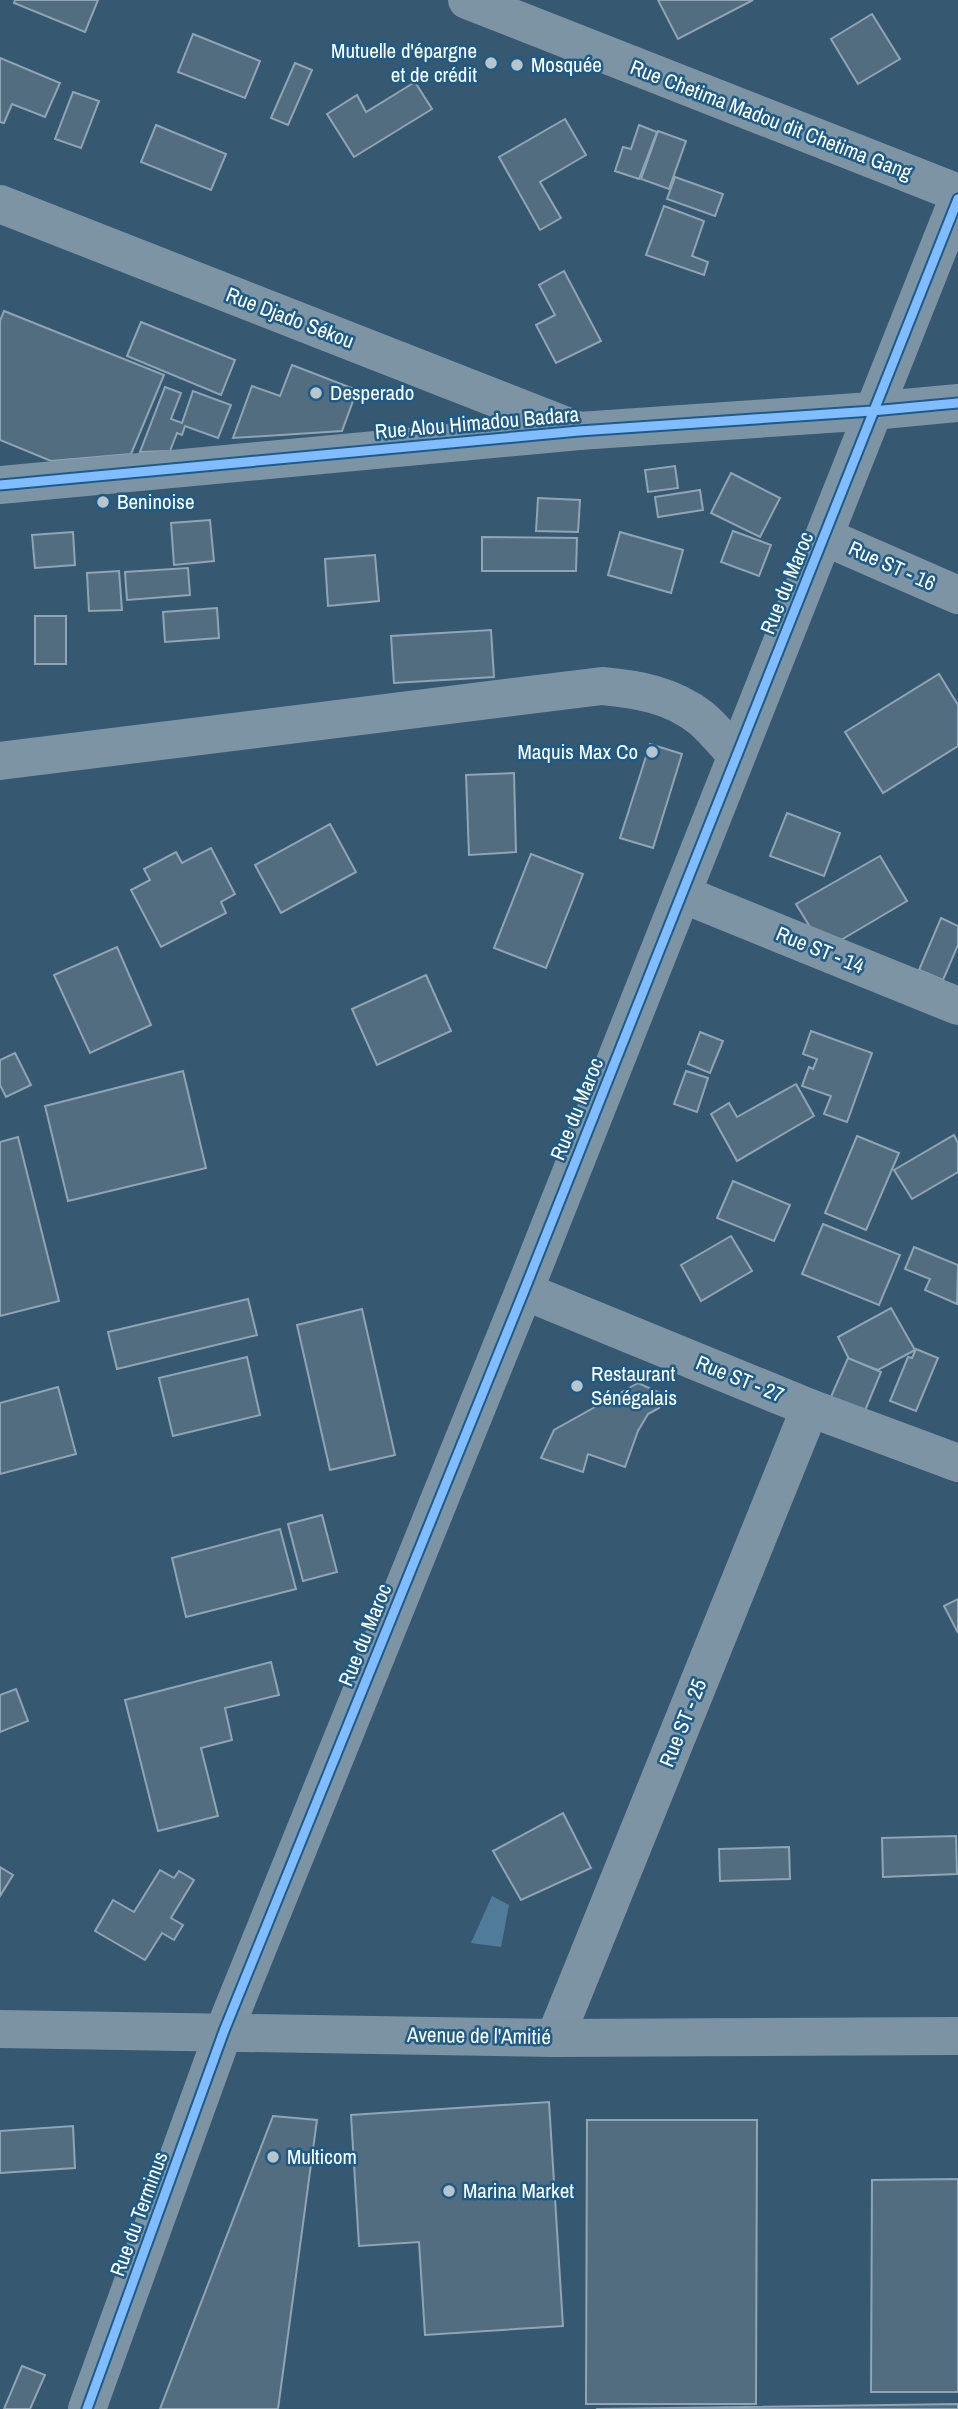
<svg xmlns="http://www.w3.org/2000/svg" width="958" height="2409" viewBox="0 0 958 2409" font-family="'Archivo Narrow',sans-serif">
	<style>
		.water { fill: #507c9a }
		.building { fill: #526d80; stroke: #90a5b3; stroke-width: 2 }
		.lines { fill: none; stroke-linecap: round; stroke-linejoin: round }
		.minor { stroke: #7d94a5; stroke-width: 38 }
		.tertiary { stroke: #7d94a5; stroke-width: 38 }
		.primary { stroke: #7c93a3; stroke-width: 38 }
		.cycleway-casing { stroke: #1d5c88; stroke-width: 13 }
		.cycleway { stroke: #80bcff; stroke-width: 9 }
		.poi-dot { fill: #b9c5cd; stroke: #1d5c88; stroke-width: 2.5 }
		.labels { text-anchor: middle; stroke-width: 5; stroke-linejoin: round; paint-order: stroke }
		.poi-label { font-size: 21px; fill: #fff; stroke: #1d5c88; text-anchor: start }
		.street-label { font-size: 21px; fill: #fff; stroke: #1d5c88 }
	</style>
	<rect width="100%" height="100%" fill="#365870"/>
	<polygon class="water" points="492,1896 509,1905 501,1947 471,1943"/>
	<g class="building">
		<polygon points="15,0 98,0 85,32 14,3"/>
		<polygon points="658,0 753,0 678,39"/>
		<polygon points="872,14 900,59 858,84 831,39"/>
		<polygon points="193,34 260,61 245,98 178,72"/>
		<polygon points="0,58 60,83 45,117 12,104 4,123 0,122"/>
		<polygon points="295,63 312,70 288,125 271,118"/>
		<polygon points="415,82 432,109 354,157 327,114 357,95 366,112"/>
		<polygon points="73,92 99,101 81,148 55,139"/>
		<polygon points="565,119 586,155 540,182 561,218 540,230 499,157"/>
		<polygon points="156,125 226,154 211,190 141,162"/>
		<polygon points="639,125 657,132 639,179 615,171 623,147 631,149"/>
		<polygon points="658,131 686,141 669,189 641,179"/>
		<polygon points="675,177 723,194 715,216 667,199"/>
		<polygon points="664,206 704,221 692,256 708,262 704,275 646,255"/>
		<polygon points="564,271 601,341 556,363 536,325 555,315 539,285"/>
		<polygon points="4,311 164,375 131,454 51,461 0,440 0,321"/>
		<polygon points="141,322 235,360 221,395 127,356"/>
		<polygon points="292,365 357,390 342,431 233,438 252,386 280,396"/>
		<polygon points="165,387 181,393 171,419 182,423 193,391 231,405 218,438 185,426 182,435 177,433 170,451 140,452"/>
		<polygon points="675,466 678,488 648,492 645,470"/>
		<polygon points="731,473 780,498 760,537 711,513"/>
		<polygon points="700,490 703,510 658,517 655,497"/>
		<polygon points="538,498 580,500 578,532 536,531"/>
		<polygon points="210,520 214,561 174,565 171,523"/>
		<polygon points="733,531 771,545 759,576 721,562"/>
		<polygon points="73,532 75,565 35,568 32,535"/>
		<polygon points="620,532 683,550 671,593 608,575"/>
		<polygon points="482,537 577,538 576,571 482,571"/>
		<polygon points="375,555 379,601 328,606 325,559"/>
		<polygon points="188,568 190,595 127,600 125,572"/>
		<polygon points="119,571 122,610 89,611 87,573"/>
		<polygon points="217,608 219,638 165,642 163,612"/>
		<rect x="35" y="616" width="31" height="48"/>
		<polygon points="491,630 494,677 394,683 391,636"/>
		<polygon points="939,674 958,705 958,746 883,793 845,732"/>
		<polygon points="650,744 682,754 653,848 620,838"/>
		<polygon points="514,773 516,852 469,855 466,775"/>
		<polygon points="787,813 840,833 824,876 770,856"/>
		<polygon points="330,824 356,872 281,913 255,865"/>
		<polygon points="211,848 235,894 221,902 226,913 161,947 131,890 150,880 144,869 176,852 182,863"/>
		<polygon points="531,854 583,874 546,968 494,948"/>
		<polygon points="880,856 907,901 824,950 796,904"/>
		<polygon points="941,918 958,926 958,945 943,980 919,970"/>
		<polygon points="117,947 151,1025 90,1053 54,975"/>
		<polygon points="426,975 451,1031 377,1065 352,1009"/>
		<polygon points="811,1031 872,1053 847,1122 824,1114 831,1096 802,1086 809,1067 813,1069 817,1059 803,1054"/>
		<polygon points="700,1032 723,1041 710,1073 688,1064"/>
		<polygon points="15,1053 31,1085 6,1097 0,1085 0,1060"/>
		<polygon points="183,1071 206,1168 68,1201 45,1106"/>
		<polygon points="686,1071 708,1078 697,1112 674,1104"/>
		<polygon points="796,1084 814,1116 737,1161 711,1114 729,1103 737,1117"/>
		<polygon points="954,1135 958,1143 958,1172 912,1199 894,1170"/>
		<polygon points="857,1136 899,1153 866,1230 825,1213"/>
		<polygon points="18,1137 59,1301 0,1316 0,1142"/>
		<polygon points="733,1181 790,1205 774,1241 717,1218"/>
		<polygon points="823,1224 900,1255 879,1305 802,1274"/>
		<polygon points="731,1236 752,1271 701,1301 681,1265"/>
		<polygon points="914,1247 958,1265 957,1304 925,1290 930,1279 905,1269"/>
		<polygon points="248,1299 257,1335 117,1369 108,1332"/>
		<polygon points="891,1308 915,1350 878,1370 849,1359 838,1337"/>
		<polygon points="362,1309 395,1455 330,1470 297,1325"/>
		<polygon points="916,1349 938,1358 916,1411 890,1401 908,1357 912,1358"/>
		<polygon points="247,1357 260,1415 173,1436 159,1378"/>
		<polygon points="848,1358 881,1372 864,1413 830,1399"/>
		<polygon points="638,1383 665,1395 659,1408 648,1414 638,1431 625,1467 588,1454 583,1472 541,1458 554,1430"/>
		<polygon points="58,1387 76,1454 0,1474 0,1403"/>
		<polygon points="322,1515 337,1572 303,1581 288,1524"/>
		<polygon points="280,1529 296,1589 186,1617 172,1558"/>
		<polygon points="958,1599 958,1633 944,1606"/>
		<polygon points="271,1662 279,1695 225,1708 232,1740 201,1748 218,1816 158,1831 125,1700"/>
		<polygon points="16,1689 28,1721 0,1732 0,1695"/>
		<polygon points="563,1813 591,1868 521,1900 493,1851"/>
		<polygon points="956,1836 957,1874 883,1877 882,1838"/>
		<polygon points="789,1847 790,1879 720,1881 719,1849"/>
		<polygon points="0,1867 13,1875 0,1896"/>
		<polygon points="160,1870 174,1878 179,1871 194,1880 171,1918 183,1925 174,1940 162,1933 145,1960 95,1931 113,1900 134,1912"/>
		<polygon points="549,2102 563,2326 425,2335 419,2242 359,2246 351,2115"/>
		<polygon points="273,2116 317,2120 278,2409 160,2409"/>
		<polygon points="587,2120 757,2120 756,2404 586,2404"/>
		<polygon points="73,2126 75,2168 0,2173 0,2131"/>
		<polygon points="958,2179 958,2392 871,2392 872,2180"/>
		<polygon points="22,2366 45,2375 30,2409 4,2409"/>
		<polygon points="958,2404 958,2409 596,2409"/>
	</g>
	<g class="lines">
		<g class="minor">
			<polyline points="467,0 958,193"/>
			<polyline points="0,204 579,431"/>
			<polyline points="825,537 958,595"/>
			<path d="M0,761L602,686C637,689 672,695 701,718C714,729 725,743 736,755"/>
			<polyline points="682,894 958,1006"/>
			<polyline points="524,1291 810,1408 958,1463"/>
			<polyline points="555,2038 810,1408"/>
		</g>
		<g class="tertiary">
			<polyline points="0,485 579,431 872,411 958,403"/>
			<polyline points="87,2409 224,2031 524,1291 958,199"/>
		</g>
		<polyline class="primary" points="0,2029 555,2038 958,2036"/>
		<defs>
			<g id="cycleway">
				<polyline points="0,485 579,431 872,411 958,403"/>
				<polyline points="87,2409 224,2031 524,1291 958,199"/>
			</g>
		</defs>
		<use href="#cycleway" class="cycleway-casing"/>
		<use href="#cycleway" class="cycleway"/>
	</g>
	<g class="poi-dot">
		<circle cx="491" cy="63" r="7"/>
		<circle cx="517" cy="65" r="7"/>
		<circle cx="316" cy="393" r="7"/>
		<circle cx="103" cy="502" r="7"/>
		<circle cx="652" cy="752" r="7"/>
		<circle cx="577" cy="1386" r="7"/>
		<circle cx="273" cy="2157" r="7"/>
		<circle cx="449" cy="2191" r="7"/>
	</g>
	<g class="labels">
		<g class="poi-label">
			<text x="477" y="58" text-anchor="end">Mutuelle d'épargne<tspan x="477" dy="24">et de crédit</tspan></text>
			<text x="531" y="72">Mosquée</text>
			<text x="330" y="400">Desperado</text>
			<text x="117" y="509">Beninoise</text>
			<text x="638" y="759" text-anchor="end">Maquis Max Co</text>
			<text x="591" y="1381">Restaurant<tspan x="591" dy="24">Sénégalais</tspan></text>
			<text x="287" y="2164">Multicom</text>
			<text x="463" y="2198">Marina Market</text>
		</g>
		<g class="street-label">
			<text transform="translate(771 120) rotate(21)" y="7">Rue Chetima Madou dit Chetima Gang</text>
			<text transform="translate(290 318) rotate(21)" y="7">Rue Djado Sékou</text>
			<text transform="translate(477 423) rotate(-5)" y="7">Rue Alou Himadou Badara</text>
			<text transform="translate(892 566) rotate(24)" y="7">Rue ST - 16</text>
			<text transform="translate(787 583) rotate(-68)" y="7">Rue du Maroc</text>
			<text transform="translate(820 950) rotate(22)" y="7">Rue ST - 14</text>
			<text transform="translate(577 1109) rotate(-68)" y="7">Rue du Maroc</text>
			<text transform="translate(740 1379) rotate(22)" y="7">Rue ST - 27</text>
			<text transform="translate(365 1635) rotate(-68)" y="7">Rue du Maroc</text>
			<text transform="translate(683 1723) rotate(-68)" y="7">Rue ST - 25</text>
			<text transform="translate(479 2036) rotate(1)" y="7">Avenue de l'Amitié</text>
			<text transform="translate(139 2214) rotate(-70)" y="7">Rue du Terminus</text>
		</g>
	</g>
</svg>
